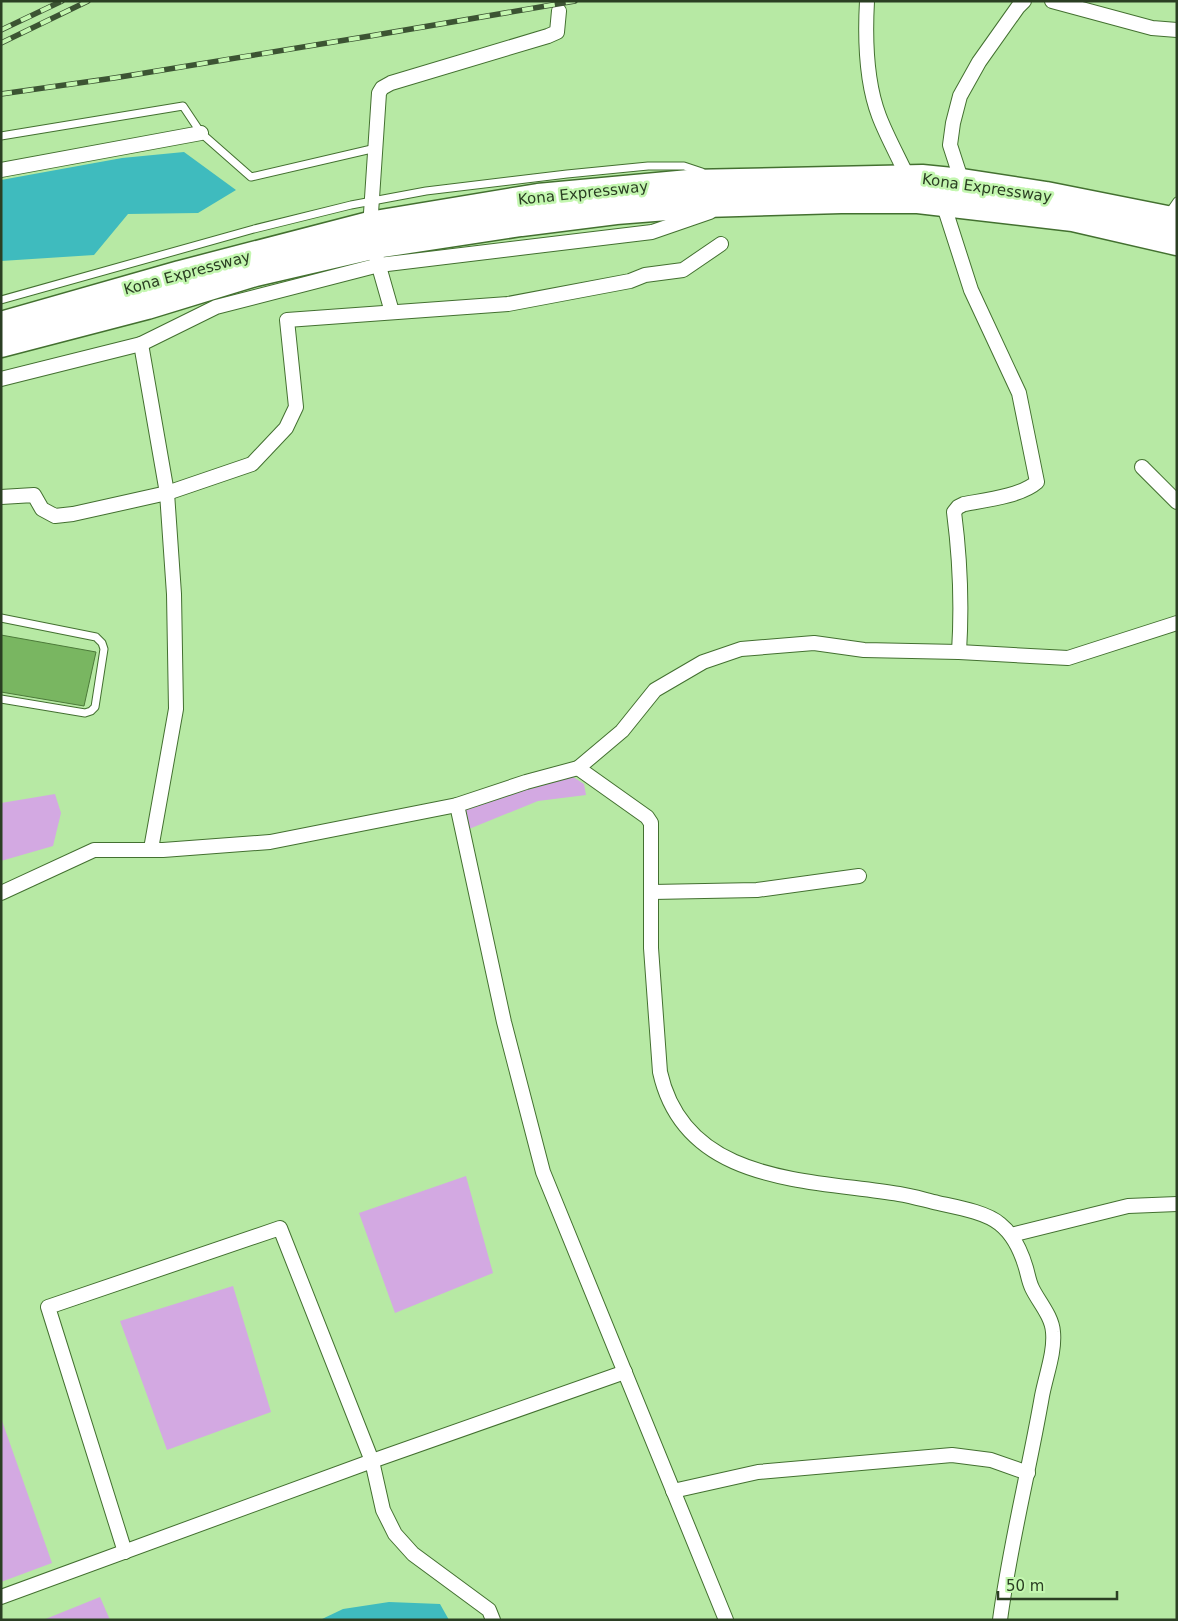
<svg xmlns="http://www.w3.org/2000/svg" width="1178" height="1621" viewBox="0 0 1178 1621" font-family="'DejaVu Sans',sans-serif">
	<style>
		.green { fill: #d3a9e2 }
		.water { fill: #3fbbbe }
		.building { fill: #79b661; stroke: #4c7a39 }
		.lines { fill: none; stroke-linecap: round; stroke-linejoin: round }
		.lane-casing { stroke: #437030; stroke-width: 9 }
		.street-casing { stroke: #437030; stroke-width: 16 }
		.highway-casing { stroke: #437030; stroke-width: 29 }
		.lane { stroke: #fff; stroke-width: 7 }
		.street { stroke: #fff; stroke-width: 14 }
		.highway { stroke: #fff; stroke-width: 26 }
		.rail-casing { stroke: #3c5433; stroke-width: 5.5 }
		.rail { stroke: #c4f7b0; stroke-width: 4; stroke-dasharray: 11; stroke-linecap: butt }
		.labels { text-anchor: middle; stroke-width: 5; stroke-linejoin: round; paint-order: stroke }
		.street-label { font-size: 15px; fill: #2b3f23; stroke: #c4f7b0 }
	</style>
	<rect width="100%" height="100%" fill="#b7e9a4"/>
	<g class="green">
		<polygon points="567,773 584,784 586,795 538,801 469,829 459,806"/>
		<polygon points="55,794 61,813 53,846 1,861 1,803"/>
		<polygon points="466,1176 493,1273 395,1313 359,1213"/>
		<polygon points="233,1286 271,1412 167,1450 120,1321"/>
		<polygon points="1,1418 52,1563 1,1582"/>
		<polygon points="100,1597 110,1620 43,1620"/>
	</g>
	<g class="water">
		<polygon points="184,152 236,190 198,213 128,214 94,255 1,261 1,180 122,158"/>
		<polygon points="389,1602 440,1604 449,1620 320,1620 343,1609"/>
	</g>
	<polygon class="building" points="1,635 96,652 84,706 1,692"/>
	<g class="lines">
		<defs>
			<g id="lane">
				<polyline points="1,136 183,106 201,133 251,177 376,148"/>
				<polyline points="1168,214 1177,201"/>
				<polyline points="1,300 254,229 351,205 426,191 567,174 648,166 684,166 702,172"/>
				<polyline points="1,618 96,637 102,643 104,649 95,707 91,711 85,713 1,699"/>
			</g>
			<g id="street">
				<path d="M867,1C865,37 866,82 879,116C887,137 899,158 908,178"/>
				<polyline points="1052,1 1152,28 1177,30"/>
				<polyline points="1,170 201,133"/>
				<polyline points="962,182 950,145 953,123 960,96 979,62 1018,7 1024,1"/>
				<path d="M943,203L971,290L1019,393L1037,482C1021,496 986,500 964,504L958,507L954,512C960,558 962,605 959,652"/>
				<polyline points="370,228 379,93 382,88 391,83 548,36 557,32 559,11"/>
				<polyline points="376,256 392,312"/>
				<polyline points="141,344 167,493 174,594 176,709 151,849"/>
				<polyline points="1,379 141,344 216,307 379,265 652,232 710,212"/>
				<polyline points="1142,467 1177,502"/>
				<polyline points="1,497 34,495 42,509 55,516 73,514 167,493 252,464 286,428 296,407 287,320 508,304 630,281 645,275 683,270 721,244"/>
				<path d="M578,768L647,817L651,823V948L660,1072C685,1185 810,1179 899,1194C912,1196 925,1200 938,1203C956,1207 986,1212 1000,1224C1014,1235 1021,1251 1026,1268C1028,1275 1029,1282 1032,1288C1038,1301 1052,1316 1053,1332C1055,1352 1046,1375 1042,1396C1029,1471 1010,1544 1000,1620"/>
				<polyline points="652,892 757,890 859,876"/>
				<polyline points="1,893 94,850 163,850 270,842 457,805"/>
				<polyline points="1011,1235 1128,1206 1177,1204"/>
				<polyline points="673,1491 758,1472 952,1455 991,1460 1028,1473"/>
				<polyline points="125,1552 48,1307 280,1228 372,1461 383,1510 395,1534 413,1554 489,1610 493,1620"/>
				<polyline points="1,1597 372,1461 625,1372"/>
				<polyline points="726,1620 543,1172 504,1022 457,805 526,782 578,768 622,731 655,690 703,662 741,649 814,643 864,650 959,652 1068,658 1177,623"/>
			</g>
			<g id="highway">
				<polyline points="1,325 180,274 369,225 538,197 689,183 922,178 962,182 1046,195 1177,221"/>
				<polyline points="1,344 147,306 255,273 376,245 521,223 616,211 705,204 841,200 918,200 1073,218 1177,242"/>
			</g>
		</defs>
		<use href="#lane" class="lane-casing"/>
		<use href="#street" class="street-casing"/>
		<use href="#highway" class="highway-casing"/>
		<use href="#lane" class="lane"/>
		<use href="#street" class="street"/>
		<use href="#highway" class="highway"/>
		<defs>
			<g id="rail">
				<polyline points="1,30 62,1"/>
				<polyline points="1,43 88,1"/>
				<polyline points="1,94 114,78 370,36 575,1"/>
			</g>
		</defs>
		<use href="#rail" class="rail-casing"/>
		<use href="#rail" class="rail"/>
	</g>
	<g class="labels">
		<g class="street-label">
			<text transform="translate(987 188) rotate(8)" y="5">Kona Expressway</text>
			<text transform="translate(583 193) rotate(-6)" y="5">Kona Expressway</text>
			<text transform="translate(187 273) rotate(-15)" y="5">Kona Expressway</text>
		</g>
	</g>
	<rect width="1178" height="1621" fill="none" stroke="#2b3f23" stroke-width="5"/>
	<path d="M998 1591v8h119v-8" fill="none" stroke="#2b3f23" stroke-width="2.5"/>
	<text x="1006" y="1591" font-size="15" fill="#2b3f23" stroke="#c4f7b0" stroke-width="4" paint-order="stroke">50 m</text>
</svg>
